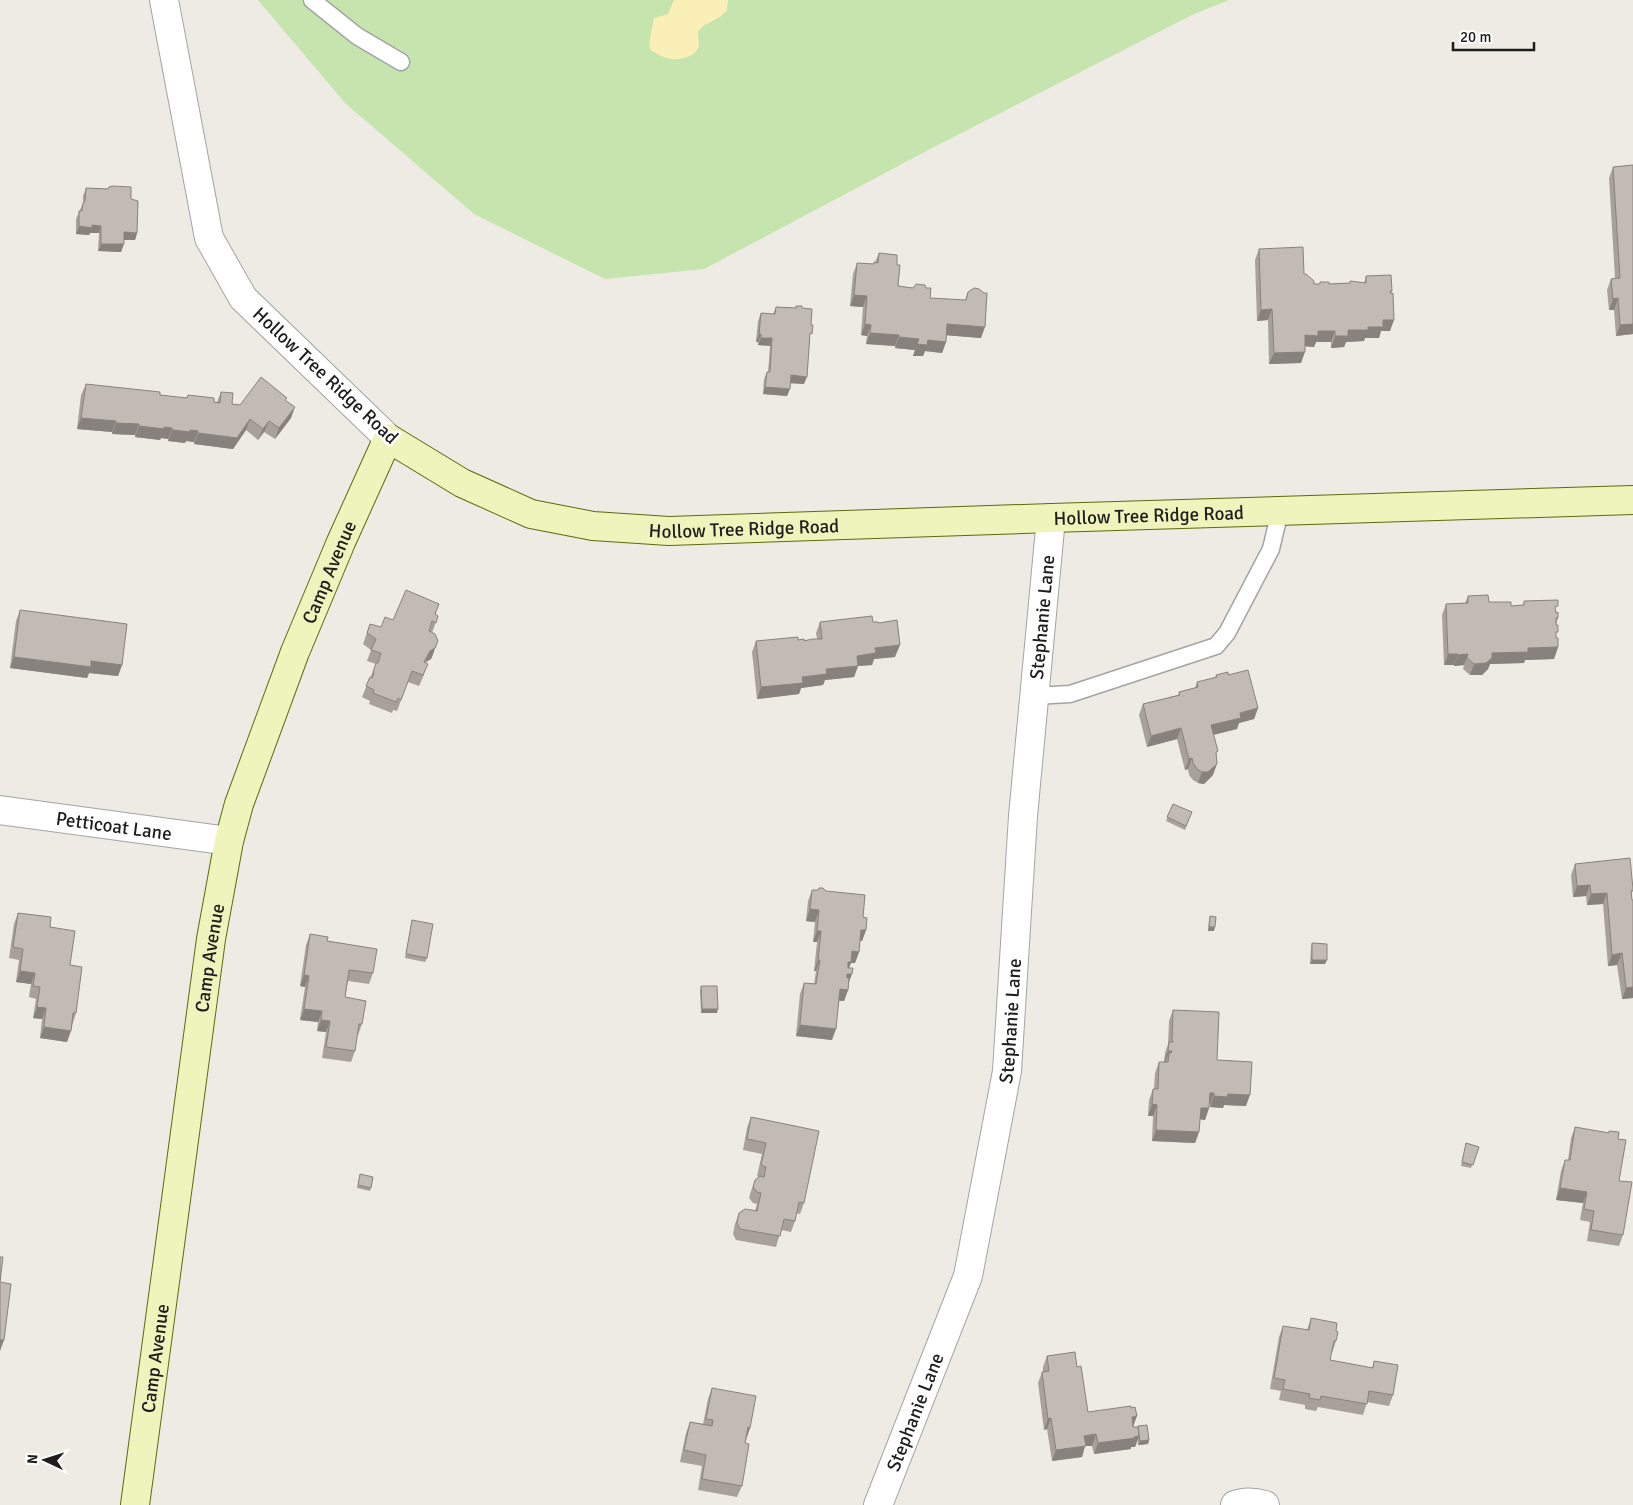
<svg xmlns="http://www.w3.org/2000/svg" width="1633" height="1505" viewBox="0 0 1633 1505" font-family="Signika,sans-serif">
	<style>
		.grass { fill: #c6e4ae }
		.sand { fill: #f9efb7 }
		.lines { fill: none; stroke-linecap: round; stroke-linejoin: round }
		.lane-casing { stroke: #a4a4a4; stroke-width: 19 }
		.street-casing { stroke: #a4a4a4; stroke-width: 30 }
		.secondary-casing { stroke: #5c6b0e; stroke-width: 30 }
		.lane { stroke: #fff; stroke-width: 16 }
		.street { stroke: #fff; stroke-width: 28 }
		.secondary { stroke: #eef4bc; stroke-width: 28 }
		.wall { fill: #a7a09b }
		.shaded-wall { fill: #88827e }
		.building { fill: #c2bab4; stroke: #88827e }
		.labels { text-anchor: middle; stroke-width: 5; stroke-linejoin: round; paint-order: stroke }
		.street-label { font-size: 19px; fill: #1d1d1d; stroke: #fff }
	</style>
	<rect width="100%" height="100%" fill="#eeebe4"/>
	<polygon class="grass" points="258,0 1229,0 1192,15 936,146 704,269 605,279 474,214 345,103"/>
	<path class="sand" d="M674,0H728L727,10L720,17L703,26L698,32L699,47L694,54C674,63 668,60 650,50C648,40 653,27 654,18L668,14Z"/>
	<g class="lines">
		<defs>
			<g id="lane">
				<polyline points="312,0 357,36 401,62"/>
				<polyline points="1034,696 1070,694 1216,646 1227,633 1271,549 1280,511"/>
			</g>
			<g id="street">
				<polyline points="164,0 209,238 243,298 388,438"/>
				<path id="s1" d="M0,810L229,841"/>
				<path id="s2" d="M878,1505L968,1276L1007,1071L1023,816L1051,518"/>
				<path d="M1235,1505C1245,1501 1255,1502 1265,1505"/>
			</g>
			<g id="secondary">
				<path id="s3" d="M135,1505L211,939L229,841L239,804L295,652L341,542L388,438L462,483L531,514L593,526L669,531L1051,518L1633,500"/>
			</g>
		</defs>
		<use href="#lane" class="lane-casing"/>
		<use href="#street" class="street-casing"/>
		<use href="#secondary" class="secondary-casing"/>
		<use href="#lane" class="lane"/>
		<use href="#street" class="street"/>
		<use href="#secondary" class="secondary"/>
	</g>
	<g class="wall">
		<polygon points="1613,167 1633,334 1616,336 1614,310 1609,310 1607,290 1611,279 1615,278 1609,178"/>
		<polygon points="109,187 131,199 137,233 135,240 124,240 121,252 98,251 99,233 90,233 89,235 76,234 76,219 83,203 83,196 86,188 108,189"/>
		<polygon points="1259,249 1304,274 1314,284 1320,284 1320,282 1329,284 1350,283 1350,281 1364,283 1366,276 1392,291 1391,294 1390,331 1381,331 1379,338 1365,338 1364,341 1346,342 1344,347 1331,348 1331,342 1316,342 1314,347 1305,346 1301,363 1269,364 1268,320 1257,321 1255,260"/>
		<polygon points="879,253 897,265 898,286 930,298 965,300 968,292 981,338 946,335 946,342 942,353 925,351 923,356 913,356 915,350 895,348 895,346 866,344 867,336 861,335 863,307 850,306 853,274 857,263 874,264 874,262 875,262"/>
		<polygon points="796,306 802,308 810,340 804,384 790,383 787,396 763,394 764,379 767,372 768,372 770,346 758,345 758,342 756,342 758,321 761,313 773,314 776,307 795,308"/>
		<polygon points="86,384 160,395 217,402 221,392 232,404 240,405 286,401 291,418 275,439 264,432 258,440 246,430 233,449 194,444 194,442 186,441 185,443 168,441 168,439 161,438 160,440 135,437 135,435 112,434 112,432 77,429 81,395"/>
		<polygon points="1468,596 1489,602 1511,606 1523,605 1524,601 1556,613 1558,618 1556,625 1556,637 1558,647 1554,659 1525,660 1524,663 1490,664 1488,669 1482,675 1470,675 1463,669 1464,665 1454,666 1454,665 1444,665 1442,615 1446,604 1465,603"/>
		<polygon points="439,604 435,615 438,616 432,633 434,652 431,659 425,663 424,675 419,686 408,682 397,711 393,710 392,713 369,704 370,701 362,697 376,664 367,661 371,650 363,644 370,624 381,627 393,620"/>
		<polygon points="20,610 122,665 118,676 89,673 87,678 10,668 16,621"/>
		<polygon points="820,622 873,622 895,657 874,659 872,665 858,666 854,677 825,680 823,685 801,688 799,694 757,699 752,652 756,641 798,640 804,641 817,639 816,633"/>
		<polygon points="1216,675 1228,675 1258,708 1254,719 1239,723 1237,729 1214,735 1216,756 1213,775 1204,784 1198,783 1193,780 1189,775 1188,769 1185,770 1177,739 1147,747 1139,715 1143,704 1178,695 1179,692 1195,688 1197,682 1215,678"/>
		<polygon points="1173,804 1192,812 1185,830 1166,821"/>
		<polygon points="1575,864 1633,889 1631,896 1632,900 1633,900 1633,998 1622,999 1617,965 1608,966 1603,904 1587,905 1586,896 1573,897 1571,875"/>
		<polygon points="812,890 863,917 866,930 862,941 860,941 859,952 855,963 851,963 849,968 848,990 844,1001 839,1001 832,1040 796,1036 800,994 804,983 814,984 816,971 814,971 817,942 813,942 815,922 806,921 808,901"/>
		<polygon points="18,913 50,927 70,965 76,1013 67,1042 40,1038 42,1019 33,1018 36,999 29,997 31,984 16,982 19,960 9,958 14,924"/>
		<polygon points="1210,916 1214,931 1208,931 1209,920"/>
		<polygon points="412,920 427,958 425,962 405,958"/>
		<polygon points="310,934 327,941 373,973 369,984 348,981 345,997 362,1024 358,1035 357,1035 355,1051 351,1062 322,1058 326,1032 317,1031 318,1022 300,1020 305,987 300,986 306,945"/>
		<polygon points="1312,943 1325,964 1310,964 1311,947"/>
		<polygon points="701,986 717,1013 701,1013 700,990"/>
		<polygon points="1173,1010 1217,1060 1246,1106 1224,1105 1223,1108 1210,1107 1210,1104 1209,1104 1209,1108 1205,1120 1200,1119 1199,1132 1195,1143 1152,1141 1153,1116 1148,1116 1149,1100 1153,1089 1154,1089 1155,1073 1159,1062 1164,1062 1165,1053 1168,1044 1169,1021"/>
		<polygon points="751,1117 804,1203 800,1214 796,1213 795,1221 791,1232 781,1230 776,1247 736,1240 733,1234 735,1224 739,1213 755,1211 757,1204 753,1203 749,1198 751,1191 755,1180 759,1177 757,1176 762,1154 743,1150 747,1128"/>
		<polygon points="1575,1127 1618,1139 1619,1181 1623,1235 1619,1246 1587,1241 1590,1222 1580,1220 1583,1203 1556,1200 1561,1171 1565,1160 1568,1160 1571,1138"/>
		<polygon points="1466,1143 1479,1147 1471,1168 1461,1166"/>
		<polygon points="360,1174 371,1188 370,1191 357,1188"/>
		<polygon points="1311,1318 1336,1331 1336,1341 1332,1353 1331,1352 1330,1360 1372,1368 1374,1361 1393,1395 1389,1406 1367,1402 1363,1415 1318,1407 1316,1411 1305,1409 1305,1405 1279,1400 1281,1391 1270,1389 1279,1337 1283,1326 1307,1330"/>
		<polygon points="1047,1356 1077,1367 1088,1412 1133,1426 1133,1427 1137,1427 1138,1426 1149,1440 1148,1444 1138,1445 1138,1440 1135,1447 1131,1447 1131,1449 1094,1454 1092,1446 1085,1446 1082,1457 1052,1461 1047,1429 1044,1430 1038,1383 1042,1372 1043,1372 1043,1367"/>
		<polygon points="712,1388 750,1428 745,1443 742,1486 737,1497 698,1490 702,1466 680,1462 686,1433 690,1422 703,1424 708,1399"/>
	</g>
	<g class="shaded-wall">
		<polygon points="92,225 101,226 99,233 90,233 89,235 76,234 79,226"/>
		<polygon points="124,232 137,233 135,240 121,240"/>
		<polygon points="101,244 124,244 121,252 98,251"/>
		<polygon points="854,295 867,296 863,307 850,306"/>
		<polygon points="1618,298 1614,310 1609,310 1613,299"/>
		<polygon points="1272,309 1268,320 1257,321 1261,310"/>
		<polygon points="1383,320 1394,320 1390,331 1381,331 1379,338 1365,338 1364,341 1346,342 1344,347 1331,348 1335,336 1348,330 1368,327"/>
		<polygon points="865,324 871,325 867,336 861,335"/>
		<polygon points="947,324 985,327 981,338 943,335"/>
		<polygon points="1633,324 1633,334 1616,336 1620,325"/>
		<polygon points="1318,331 1335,331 1331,342 1316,342 1314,347 1301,346 1305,335"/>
		<polygon points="870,333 899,335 895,346 866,344"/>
		<polygon points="759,334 761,334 758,342 756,342"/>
		<polygon points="899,337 919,339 915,350 895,348"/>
		<polygon points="761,338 772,338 770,346 758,345"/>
		<polygon points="928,340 946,342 942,353 925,351 923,356 913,356 917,344"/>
		<polygon points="1305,352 1301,363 1269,364 1274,353"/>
		<polygon points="791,375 807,377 804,384 788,383"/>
		<polygon points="765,387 790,389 787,396 763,394"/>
		<polygon points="295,407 291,418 275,439 279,428"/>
		<polygon points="81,418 116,421 112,432 77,429"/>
		<polygon points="250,419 246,430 233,449 194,444 198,433"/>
		<polygon points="269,421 264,432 258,440 263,429"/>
		<polygon points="116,423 139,424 135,435 112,434"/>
		<polygon points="139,426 164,427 172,428 168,439 161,438 160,440 135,437"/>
		<polygon points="172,430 190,430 198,431 194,442 186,441 185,443 168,441"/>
		<polygon points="438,641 431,659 425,662 420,674 430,651"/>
		<polygon points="900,645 895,657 874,659 872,665 858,666 854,677 825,680 823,685 801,688 799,694 757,699 761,687 802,677 826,669 875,648"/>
		<polygon points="1558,647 1554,659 1525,660 1524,663 1490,664 1488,669 1482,675 1470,675 1474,664 1492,653 1528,648"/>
		<polygon points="1448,654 1458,654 1454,665 1444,665"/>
		<polygon points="1468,654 1464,665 1454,666 1458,655"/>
		<polygon points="14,657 91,661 122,665 118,676 89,673 87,678 10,668"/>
		<polygon points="1258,708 1254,719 1239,723 1237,729 1207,736 1211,725 1240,713"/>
		<polygon points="1181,728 1177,739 1147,747 1151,736"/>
		<polygon points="1192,758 1188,769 1185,770 1189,759"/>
		<polygon points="1217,764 1213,775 1204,784 1198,783 1202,772"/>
		<polygon points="1590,885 1586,896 1573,897 1577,886"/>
		<polygon points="1607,893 1603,904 1587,905 1591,894"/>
		<polygon points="810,909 819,910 815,922 806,921"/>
		<polygon points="1209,927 1215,927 1214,931 1208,931"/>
		<polygon points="861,930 866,930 862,941 857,941"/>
		<polygon points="817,931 821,931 817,942 813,942"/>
		<polygon points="852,951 859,952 855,963 851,963 847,973 844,973"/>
		<polygon points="1622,953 1617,965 1608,966 1612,955"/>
		<polygon points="818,960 820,960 816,971 814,971"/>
		<polygon points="1312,960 1327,960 1325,964 1310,964"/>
		<polygon points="20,971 35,973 31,984 16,982"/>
		<polygon points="847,974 852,974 848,985 843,985"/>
		<polygon points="304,975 309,976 305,987 300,986"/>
		<polygon points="1633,987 1633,998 1622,999 1626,988"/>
		<polygon points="840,989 848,990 844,1001 836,1000"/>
		<polygon points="37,1007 46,1008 42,1019 33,1018"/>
		<polygon points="304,1009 322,1011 318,1022 300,1020"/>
		<polygon points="702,1009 718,1009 717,1013 701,1013"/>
		<polygon points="321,1020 330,1021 326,1032 317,1031"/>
		<polygon points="800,1025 836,1029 832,1040 796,1036"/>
		<polygon points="44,1027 71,1031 67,1042 40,1038"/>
		<polygon points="1168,1051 1172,1051 1168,1060 1169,1053 1165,1062 1164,1062"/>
		<polygon points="1210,1093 1214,1093 1210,1104 1205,1104"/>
		<polygon points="1228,1094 1250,1095 1246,1106 1224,1105 1223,1108 1210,1107 1214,1096"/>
		<polygon points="1152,1104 1157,1105 1153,1116 1148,1116"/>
		<polygon points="1201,1108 1209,1108 1205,1120 1197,1119"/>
		<polygon points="1156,1130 1199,1132 1195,1143 1152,1141"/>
		<polygon points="1560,1188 1587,1192 1583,1203 1556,1200"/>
		<polygon points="0,1340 4,1340 0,1351"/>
		<polygon points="1137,1416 1133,1427 1132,1417"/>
		<polygon points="1051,1418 1047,1429 1044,1430 1048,1419"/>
		<polygon points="748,1427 750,1428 746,1439"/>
		<polygon points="1096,1434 1092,1446 1085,1446 1082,1457 1052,1461 1056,1450 1084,1436"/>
		<polygon points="1139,1436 1135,1447 1131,1447 1131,1449 1094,1454 1098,1443"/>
		<polygon points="1149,1440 1148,1444 1138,1445 1140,1441"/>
	</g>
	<g class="building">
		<polygon points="1633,165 1633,324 1620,325 1618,298 1613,299 1611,279 1620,278 1613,167"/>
		<polygon points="112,186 131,187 131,199 138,201 137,233 124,232 124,244 101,244 101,226 92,225 92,228 79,226 79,211 82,211 83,203 85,201 86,188 108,189 109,187"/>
		<polygon points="1303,247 1304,274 1306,274 1314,281 1314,284 1320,284 1320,282 1329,282 1329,284 1350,283 1350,281 1366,283 1366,276 1391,275 1392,291 1390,291 1391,294 1393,293 1394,320 1383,320 1383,327 1368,327 1368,330 1348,330 1348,336 1335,336 1335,331 1318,331 1318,336 1305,335 1305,352 1274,353 1272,309 1261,310 1259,249"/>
		<polygon points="879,253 897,255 897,265 900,265 898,286 913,288 916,284 925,285 926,288 931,288 930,298 966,300 968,292 974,288 979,289 984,293 987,293 985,327 947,324 946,342 928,340 927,345 917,344 919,339 899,337 899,335 870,333 871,325 865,324 867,296 854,295 857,263 874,264 874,262 878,263"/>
		<polygon points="796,306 802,306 802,308 812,309 811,325 813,325 812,334 810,333 807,377 791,375 790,389 765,387 767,372 770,372 772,338 761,338 761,334 759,334 761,313 775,314 776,307 796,308"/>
		<polygon points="261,377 287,398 285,400 295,407 279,428 269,421 263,429 250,419 237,438 198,433 198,431 190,430 190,432 172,430 172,428 164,427 164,429 139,426 139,424 116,423 116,421 81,418 86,384 160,392 160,395 187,398 188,395 214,398 214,402 220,403 221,392 233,393 232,404 240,405"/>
		<polygon points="406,590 439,604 435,614 438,616 436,623 432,621 429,631 435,634 438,641 435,648 430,651 424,662 428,664 423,675 412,671 401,700 398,698 396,702 373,693 374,690 366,686 370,677 372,678 374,673 373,672 376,663 378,663 381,653 371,650 376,639 367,633 370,624 381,627 385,617 393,620"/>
		<polygon points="1488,595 1489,602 1511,602 1511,606 1524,605 1524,601 1558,600 1558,606 1555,607 1556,613 1558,612 1558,618 1556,618 1556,625 1558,625 1558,632 1556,632 1556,638 1558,638 1558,647 1528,648 1528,652 1492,653 1492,658 1486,663 1474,664 1467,658 1468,654 1458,655 1458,654 1448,654 1446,604 1468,603 1468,596"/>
		<polygon points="20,610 127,624 122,665 91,661 91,667 14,657"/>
		<polygon points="872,616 873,622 878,622 879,623 897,620 900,645 875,648 876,653 857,656 858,666 826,669 827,674 802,677 803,683 761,687 756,641 798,637 798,640 804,639 804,641 812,639 822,639 820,622"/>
		<polygon points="1248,670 1258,708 1240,713 1241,718 1211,725 1218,751 1216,752 1217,764 1208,772 1202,772 1197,769 1193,763 1192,758 1189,759 1181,728 1151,736 1143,704 1180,695 1179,692 1198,687 1197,682 1217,677 1216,675 1228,672 1228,675"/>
		<polygon points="1173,804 1192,812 1186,826 1167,817"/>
		<polygon points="1630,858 1633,889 1633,891 1631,891 1632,900 1633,900 1633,987 1626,988 1622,953 1612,955 1607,893 1591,894 1590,885 1577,886 1575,864"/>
		<polygon points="819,888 823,888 826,891 865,895 863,917 867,918 866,930 861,930 859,952 852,951 851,962 848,962 848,968 853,968 852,974 847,974 847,978 849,978 848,990 840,989 836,1029 800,1025 804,983 816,984 820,960 818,960 821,931 817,931 819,910 810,909 812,890 818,890"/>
		<polygon points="18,913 51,917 50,927 75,931 70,965 82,967 76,1013 73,1013 71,1031 44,1027 46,1008 37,1007 40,987 33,986 35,973 20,971 23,949 13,947"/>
		<polygon points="1210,916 1216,917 1215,927 1209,927"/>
		<polygon points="412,920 433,924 427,958 406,954"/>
		<polygon points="310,934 328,937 327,941 377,949 373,973 349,970 345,997 366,1001 362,1024 359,1024 355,1051 326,1047 330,1021 321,1020 322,1011 304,1009 309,976 304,975"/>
		<polygon points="1312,943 1327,944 1327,960 1312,960"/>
		<polygon points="701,986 717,986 718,1009 702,1009"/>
		<polygon points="1173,1010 1219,1012 1217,1060 1252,1062 1250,1095 1228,1094 1227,1097 1214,1096 1214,1093 1210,1093 1209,1108 1201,1108 1199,1132 1156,1130 1157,1105 1152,1104 1153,1089 1158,1089 1159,1062 1168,1062 1169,1053 1171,1053 1172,1051 1168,1051 1169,1042 1173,1042 1172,1040"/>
		<polygon points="751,1117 819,1131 804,1203 799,1202 795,1221 784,1219 780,1236 740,1229 737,1223 739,1213 745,1209 757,1211 761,1193 757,1192 753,1187 755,1180 760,1176 764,1177 766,1167 761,1165 766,1143 747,1139"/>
		<polygon points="1575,1127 1609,1133 1609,1131 1619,1132 1618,1139 1626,1140 1619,1181 1632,1182 1623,1235 1591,1230 1594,1211 1584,1209 1587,1192 1560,1188 1565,1160 1570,1160"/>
		<polygon points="1466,1143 1479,1147 1473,1165 1462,1162"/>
		<polygon points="360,1174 373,1177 371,1188 358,1185"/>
		<polygon points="0,1257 3,1257 0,1282 11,1284 4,1340 0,1340"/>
		<polygon points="1311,1318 1337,1323 1336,1331 1338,1332 1336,1341 1334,1341 1330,1360 1373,1368 1374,1361 1398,1365 1393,1395 1369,1391 1367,1404 1321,1396 1320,1400 1309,1398 1310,1394 1283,1389 1285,1380 1274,1378 1283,1326 1309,1330"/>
		<polygon points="1075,1352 1077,1367 1081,1366 1088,1412 1131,1406 1131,1408 1135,1407 1137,1416 1132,1417 1133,1427 1138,1427 1139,1436 1134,1437 1135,1438 1098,1443 1096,1434 1084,1436 1086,1446 1056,1450 1051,1418 1048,1419 1042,1372 1049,1371 1047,1356"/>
		<polygon points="712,1388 756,1396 750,1428 748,1427 745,1443 749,1444 742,1486 702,1479 706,1455 684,1450 690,1422 712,1426 713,1420 706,1419"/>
		<polygon points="1147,1425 1149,1440 1140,1441 1138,1426"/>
	</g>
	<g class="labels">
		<g class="street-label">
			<text transform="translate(326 375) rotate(43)" y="7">Hollow Tree Ridge Road</text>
			<text dy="7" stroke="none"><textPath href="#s3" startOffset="1886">Hollow Tree Ridge Road</textPath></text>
			<text dy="7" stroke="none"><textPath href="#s3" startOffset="1481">Hollow Tree Ridge Road</textPath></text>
			<text dy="7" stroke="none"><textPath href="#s3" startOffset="958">Camp Avenue</textPath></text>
			<text dy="7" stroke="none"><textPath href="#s2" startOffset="910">Stephanie Lane</textPath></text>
			<text dy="7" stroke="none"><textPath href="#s1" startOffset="115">Petticoat Lane</textPath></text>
			<text dy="7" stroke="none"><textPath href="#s3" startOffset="552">Camp Avenue</textPath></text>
			<text dy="7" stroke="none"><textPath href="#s2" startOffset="505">Stephanie Lane</textPath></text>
			<text dy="7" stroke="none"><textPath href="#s3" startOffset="148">Camp Avenue</textPath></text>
			<text dy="7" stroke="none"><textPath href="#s2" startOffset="100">Stephanie Lane</textPath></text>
		</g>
	</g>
	<g transform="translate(45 1460) rotate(274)" stroke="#ffffff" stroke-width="4" paint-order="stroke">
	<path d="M0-4L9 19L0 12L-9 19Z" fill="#1d1d1d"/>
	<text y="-8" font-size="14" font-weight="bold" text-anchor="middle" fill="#1d1d1d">N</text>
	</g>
	<path d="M1453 42v8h81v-8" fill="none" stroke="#1d1d1d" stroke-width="2.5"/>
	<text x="1460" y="42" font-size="15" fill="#1d1d1d" stroke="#ffffff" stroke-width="4" paint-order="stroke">20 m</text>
</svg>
